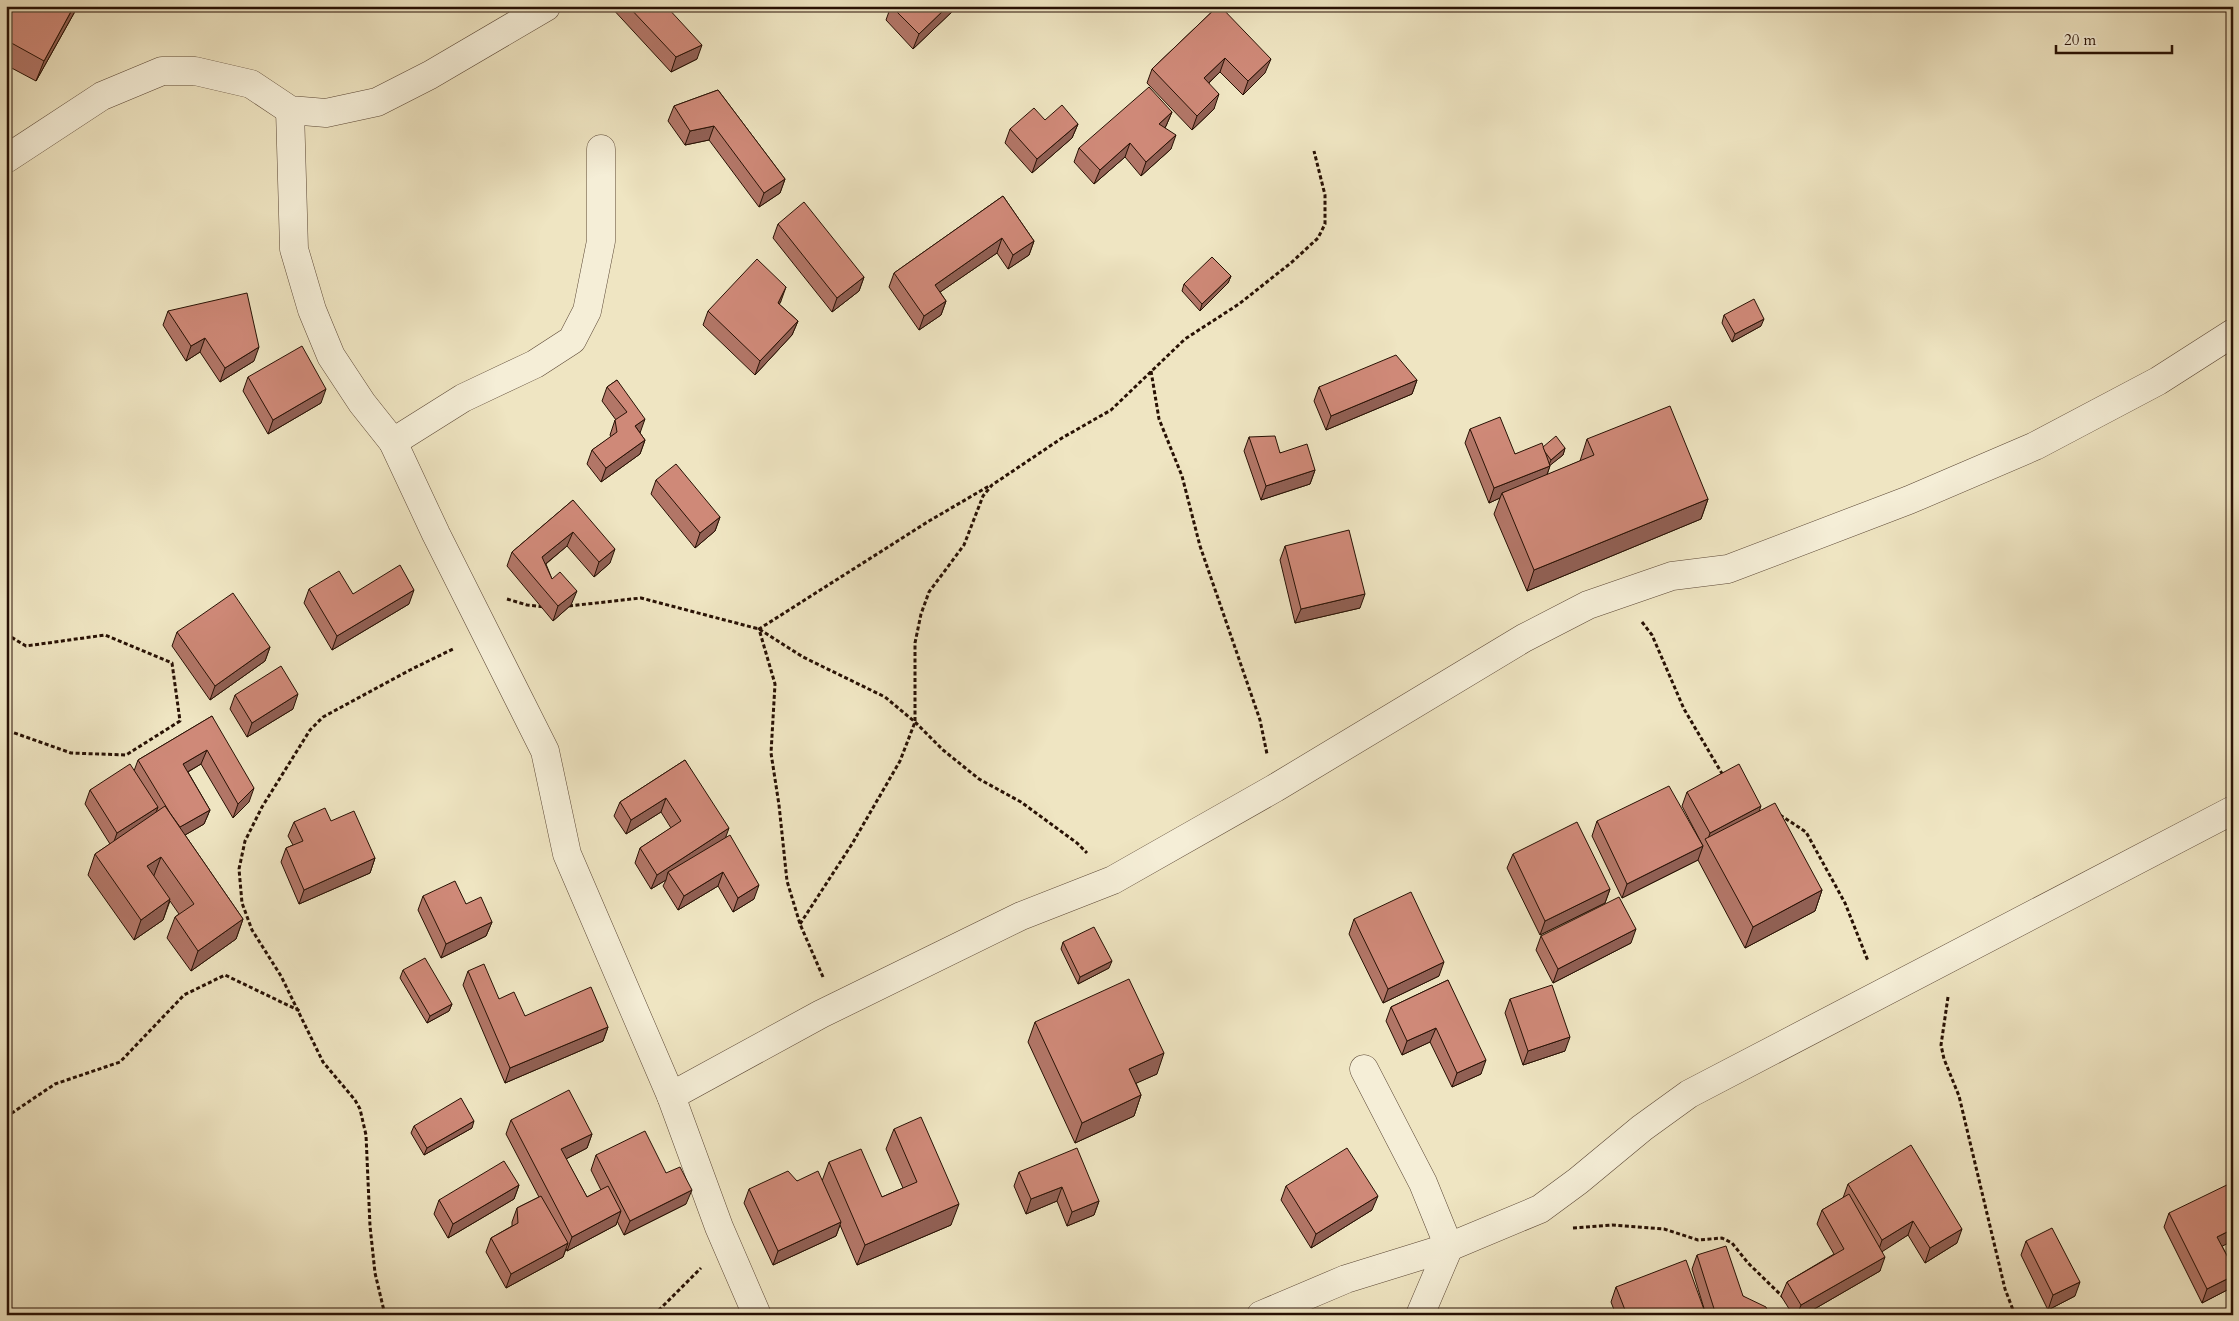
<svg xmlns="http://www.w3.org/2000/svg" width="2239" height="1321" viewBox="0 0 2239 1321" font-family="Cardo,serif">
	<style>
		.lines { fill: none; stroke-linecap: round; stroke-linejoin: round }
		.street-casing { stroke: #5a4634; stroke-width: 29 }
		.path { stroke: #281104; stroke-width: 3; stroke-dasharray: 4 2.5; stroke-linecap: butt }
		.street { stroke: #f5eed7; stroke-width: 28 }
		.wall { fill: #b27667; stroke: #281104 }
		.shaded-wall { fill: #916054; stroke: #281104 }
		.building { fill: #cf8978; stroke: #281104 }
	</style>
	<rect width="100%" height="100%" fill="#efe5c2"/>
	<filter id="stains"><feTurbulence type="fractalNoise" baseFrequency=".004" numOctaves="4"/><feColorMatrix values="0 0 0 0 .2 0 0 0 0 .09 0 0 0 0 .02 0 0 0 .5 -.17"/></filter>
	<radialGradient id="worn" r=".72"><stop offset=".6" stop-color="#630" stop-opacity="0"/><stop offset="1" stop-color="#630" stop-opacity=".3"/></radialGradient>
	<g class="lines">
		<defs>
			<g id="street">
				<polyline points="290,110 294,249 312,310 331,356 362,403 393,442 436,534 545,751 567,854 671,1096 719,1227 757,1315"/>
				<polyline points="6,159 102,96 162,71 195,71 251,84 290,110 326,113 377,102 430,75 546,7"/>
				<polyline points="393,442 463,398 535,364 572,340 587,311 601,241 601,149"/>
				<polyline points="1364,1069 1423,1183 1449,1247 1420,1315"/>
				<polyline points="671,1096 821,1014 1021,916 1113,880 1275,788 1524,638 1588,605 1672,576 1728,569 1909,500 2035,446 2158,381 2233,333"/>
				<polyline points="1261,1315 1346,1279 1449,1247 1540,1209 1578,1181 1642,1128 1689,1094 2233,810"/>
			</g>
		</defs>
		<use href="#street" class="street-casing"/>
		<g class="path">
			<polyline points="1151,371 1159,419 1182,476 1200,546 1260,720 1267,754"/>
			<polyline points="507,599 527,605 545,607"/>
			<polyline points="569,606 641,598 759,629 803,657 885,697 915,722 943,750 979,779 1021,802 1077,843 1087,853"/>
			<polyline points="1642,622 1652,635 1684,709 1724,777"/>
			<polyline points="6,634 26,646 105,635 172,663 180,721 126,755 71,753 6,730"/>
			<polyline points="1780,815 1806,832 1845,903 1868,961"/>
			<polyline points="800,924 852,844 900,761 915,722 915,643 921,614 929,592 964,545 983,496 992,485 1062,438 1111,410 1185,339 1239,304 1292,262 1318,238 1325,224 1325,195 1314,151"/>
			<polyline points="823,977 800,924 787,881 779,805 771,753 775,684 759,629 929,521 989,486"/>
			<polyline points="1948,997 1941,1045 1944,1059 1959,1096 2005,1289 2015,1315"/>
			<polyline points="6,1117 55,1084 120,1062 184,995 225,975 300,1011"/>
			<polyline points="1573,1228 1612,1225 1664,1229 1698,1240 1722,1238 1732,1243 1748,1263 1784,1298"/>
			<polyline points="6,1299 11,1315"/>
			<polyline points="385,1315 375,1273 370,1226 366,1135 360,1109 355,1100 323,1062 281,976 252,930 242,903 239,869 245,841 262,807 310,730 323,717 410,670 455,648"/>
			<polyline points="654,1315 701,1268"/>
		</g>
		<use href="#street" class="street"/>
	</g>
	<g class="wall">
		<polygon points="6,6 78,6 36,81 6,65"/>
		<polygon points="610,6 666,6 697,59 671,72"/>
		<polygon points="891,6 956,6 956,8 913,49 886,20"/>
		<polygon points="1218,6 1265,73 1243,95 1220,72 1209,83 1214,109 1192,130 1147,83 1152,69"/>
		<polygon points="718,90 785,179 780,193 759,207 709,140 685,145 668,121 674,106"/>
		<polygon points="1172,112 1166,126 1165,128 1171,149 1141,176 1125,157 1094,184 1074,162 1079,148"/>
		<polygon points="1045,120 1078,124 1072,138 1032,173 1005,143 1010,129"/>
		<polygon points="1003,196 1034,241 1029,255 1008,269 997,253 940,292 946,301 941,315 919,330 889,287 894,273"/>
		<polygon points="778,224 864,277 859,291 832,312 773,238"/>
		<polygon points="1231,276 1228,283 1200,311 1182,291 1184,284"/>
		<polygon points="781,301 779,304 798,321 792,335 755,375 703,325 708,311"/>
		<polygon points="168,311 254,361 220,382 200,352 186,361 163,325"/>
		<polygon points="1724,315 1761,326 1732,342 1722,323"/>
		<polygon points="248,377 321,403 268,434 243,391"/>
		<polygon points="617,380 640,433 645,440 640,454 601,482 587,464 592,450 611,437 610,435 615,420 616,420 602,401 607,387"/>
		<polygon points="1417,380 1412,394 1326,430 1314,401 1319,387"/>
		<polygon points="1470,429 1515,454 1543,447 1565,448 1563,455 1550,465 1547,475 1580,461 1587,439 1708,499 1701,519 1527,591 1494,514 1500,498 1489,503 1465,443"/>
		<polygon points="1249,437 1315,470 1310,484 1261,500 1244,451"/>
		<polygon points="656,480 720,517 715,531 695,548 651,494"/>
		<polygon points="573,500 610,563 594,577 567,546 546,564 552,579 571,605 553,621 507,566 512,552"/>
		<polygon points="1285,546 1360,608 1295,623 1280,560"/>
		<polygon points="309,589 353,594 409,604 332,650 304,603"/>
		<polygon points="177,632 270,647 265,661 210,700 172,646"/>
		<polygon points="235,695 293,709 247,737 230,709"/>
		<polygon points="212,716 249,802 233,818 201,764 188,772 210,810 204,824 185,835 243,919 236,939 191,971 167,938 175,917 179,914 170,901 163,920 134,940 88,875 95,854 110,844 85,804 90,790 134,771 138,760"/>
		<polygon points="685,760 726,837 754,899 733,912 718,886 678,910 663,886 666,880 651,889 635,863 640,848 671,828 661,812 626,834 614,816 620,802"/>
		<polygon points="1687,792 1760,811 1822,890 1815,911 1745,948 1698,860 1622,898 1592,836 1597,821 1703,846 1682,806"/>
		<polygon points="331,821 375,858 370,873 299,904 281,862 286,848 293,845 288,836 294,822"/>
		<polygon points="1513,854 1610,889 1605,903 1540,935 1507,868"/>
		<polygon points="423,896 466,904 492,922 486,936 441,958 418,910"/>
		<polygon points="1354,919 1439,976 1383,1003 1349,934"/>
		<polygon points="1541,936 1631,943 1553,983 1536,950"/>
		<polygon points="1063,942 1109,968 1078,984 1061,949"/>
		<polygon points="403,970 452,1004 449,1011 427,1023 400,978"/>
		<polygon points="468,971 499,999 525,1016 608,1027 603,1041 505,1083 463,985"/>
		<polygon points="1448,980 1481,1074 1452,1087 1430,1042 1402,1055 1386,1021 1391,1007"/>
		<polygon points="1510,999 1565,1051 1523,1065 1505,1013"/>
		<polygon points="1035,1022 1157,1074 1136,1083 1141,1095 1134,1116 1075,1143 1028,1042"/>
		<polygon points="511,1120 592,1134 587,1148 566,1159 587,1197 601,1190 591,1170 596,1155 666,1173 686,1204 624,1235 617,1221 616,1225 567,1251 566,1249 563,1257 506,1288 486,1252 491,1238 512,1226 512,1222 517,1208 539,1197 506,1134"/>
		<polygon points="414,1126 472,1128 424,1155 411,1133"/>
		<polygon points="894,1129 951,1225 857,1265 840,1225 836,1236 773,1265 744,1203 749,1189 797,1181 822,1181 829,1162 882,1197 903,1188 886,1149"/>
		<polygon points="1019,1172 1099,1201 1094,1215 1067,1226 1057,1201 1026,1214 1014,1186"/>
		<polygon points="1848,1184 1957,1243 1925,1263 1908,1235 1882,1251 1880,1271 1804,1315 1793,1315 1781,1296 1787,1282 1834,1254 1817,1224 1822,1210 1843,1198"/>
		<polygon points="519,1185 514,1199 448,1238 434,1214 439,1200"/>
		<polygon points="1286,1186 1372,1210 1311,1248 1281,1200"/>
		<polygon points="2169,1213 2222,1246 2233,1267 2233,1284 2231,1288 2202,1303 2164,1227"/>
		<polygon points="2026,1241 2075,1296 2048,1310 2021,1255"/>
		<polygon points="1697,1255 1743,1296 1769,1315 1706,1315 1692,1269"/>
		<polygon points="1616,1287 1706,1315 1616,1315 1611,1302"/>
	</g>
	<g class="shaded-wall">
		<polygon points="74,6 78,6 36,81 44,61"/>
		<polygon points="948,6 956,6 956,8 913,49 919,34"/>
		<polygon points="702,45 697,59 671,72 676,57"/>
		<polygon points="1225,58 1220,72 1199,92 1204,78"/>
		<polygon points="1271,59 1265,73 1243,95 1248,81"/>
		<polygon points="1219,94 1214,109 1192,130 1197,116"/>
		<polygon points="1172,112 1166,126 1153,138 1159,124"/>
		<polygon points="1078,124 1072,138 1032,173 1037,159"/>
		<polygon points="714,126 709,140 685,145 690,131"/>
		<polygon points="1176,135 1171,149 1141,176 1146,162"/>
		<polygon points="1130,143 1125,157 1094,184 1100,170"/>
		<polygon points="785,179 780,193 759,207 764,193"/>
		<polygon points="1002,238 997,253 930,299 935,285"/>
		<polygon points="1034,241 1029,255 1008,269 1013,255"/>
		<polygon points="1231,276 1228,283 1200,311 1202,304"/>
		<polygon points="864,277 859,291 832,312 837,298"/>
		<polygon points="786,287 781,301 773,317 778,303"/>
		<polygon points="946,301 941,315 919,330 924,316"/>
		<polygon points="1764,319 1761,326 1732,342 1735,334"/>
		<polygon points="798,321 792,335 755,375 760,361"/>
		<polygon points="205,338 200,352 186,361 191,346"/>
		<polygon points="259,347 254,361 220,382 225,368"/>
		<polygon points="1417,380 1412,394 1326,430 1331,416"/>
		<polygon points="326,389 321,403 268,434 273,420"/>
		<polygon points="645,419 640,433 635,426"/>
		<polygon points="645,440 640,454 601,482 606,468"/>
		<polygon points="1565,448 1563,455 1548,467 1551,460"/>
		<polygon points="1550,466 1545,480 1502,493 1500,498 1489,503 1494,488"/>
		<polygon points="1315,470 1310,484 1261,500 1266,486"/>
		<polygon points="1708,499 1701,519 1527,591 1534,570"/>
		<polygon points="720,517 715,531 695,548 700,533"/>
		<polygon points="573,532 567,546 537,571 542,557"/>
		<polygon points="615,549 610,563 594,577 599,562"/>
		<polygon points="414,590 409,604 332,650 337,636"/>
		<polygon points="577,591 571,605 553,621 558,606"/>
		<polygon points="1365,594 1360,608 1295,623 1301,609"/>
		<polygon points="270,647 265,661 210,700 215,686"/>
		<polygon points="298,694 293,709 247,737 252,723"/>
		<polygon points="207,750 201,764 177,778 183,764"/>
		<polygon points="254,788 249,802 233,818 238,804"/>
		<polygon points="666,798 661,812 626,834 631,820"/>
		<polygon points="1761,806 1756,820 1707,842 1710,833"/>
		<polygon points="158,807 153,821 112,847 117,833"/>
		<polygon points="210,810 204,824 173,842 178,828"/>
		<polygon points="729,828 724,842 668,872 666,880 651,889 657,875"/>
		<polygon points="1703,846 1698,860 1622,898 1627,884"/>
		<polygon points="161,857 153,878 147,866"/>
		<polygon points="375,858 370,873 299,904 304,890"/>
		<polygon points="723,872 718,886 678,910 684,896"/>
		<polygon points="759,885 754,899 733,912 738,898"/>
		<polygon points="1610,889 1605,903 1540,935 1545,921"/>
		<polygon points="1822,890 1815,911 1745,948 1753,927"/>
		<polygon points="170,899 163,920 134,940 141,920"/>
		<polygon points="243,919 236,939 191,971 198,951"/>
		<polygon points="492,922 486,936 441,958 446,944"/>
		<polygon points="1636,929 1631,943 1553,983 1558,969"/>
		<polygon points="1112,961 1109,968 1078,984 1080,977"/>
		<polygon points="1444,962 1439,976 1383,1003 1388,989"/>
		<polygon points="452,1004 449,1011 427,1023 430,1016"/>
		<polygon points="608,1027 603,1041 505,1083 510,1068"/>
		<polygon points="1436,1028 1430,1042 1402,1055 1407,1041"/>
		<polygon points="1570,1037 1565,1051 1523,1065 1528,1051"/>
		<polygon points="1164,1053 1157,1074 1121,1090 1129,1069"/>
		<polygon points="1486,1060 1481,1074 1452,1087 1457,1073"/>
		<polygon points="1141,1095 1134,1116 1075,1143 1082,1123"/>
		<polygon points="474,1121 472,1128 424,1155 427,1148"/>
		<polygon points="592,1134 587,1148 556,1164 561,1149"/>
		<polygon points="519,1185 514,1199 448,1238 453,1224"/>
		<polygon points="1062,1187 1057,1201 1026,1214 1031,1199"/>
		<polygon points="692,1190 686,1204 624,1235 630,1221"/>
		<polygon points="1378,1196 1372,1210 1311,1248 1316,1234"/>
		<polygon points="1099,1201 1094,1215 1067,1226 1072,1212"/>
		<polygon points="959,1204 951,1225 857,1265 865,1245"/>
		<polygon points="621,1211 616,1225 567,1251 572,1237"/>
		<polygon points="1913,1221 1908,1235 1877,1255 1882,1240"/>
		<polygon points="841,1222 836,1236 773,1265 778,1251"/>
		<polygon points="1962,1229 1957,1243 1925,1263 1930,1248"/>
		<polygon points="2233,1229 2233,1241 2212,1251 2217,1237"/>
		<polygon points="568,1243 563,1257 506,1288 511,1274"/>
		<polygon points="1885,1257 1880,1271 1804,1315 1797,1315 1801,1305"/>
		<polygon points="2233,1276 2233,1284 2231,1288 2202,1303 2207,1289"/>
		<polygon points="2080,1282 2075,1296 2048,1310 2053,1295"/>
	</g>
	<g class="building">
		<polygon points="6,6 74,6 44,61 6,40"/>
		<polygon points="628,6 666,6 702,45 676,57"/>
		<polygon points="891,6 948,6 919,34"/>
		<polygon points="1218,6 1220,6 1271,59 1248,81 1225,58 1204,78 1219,94 1197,116 1152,69"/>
		<polygon points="1149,87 1172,112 1159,124 1176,135 1146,162 1130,143 1100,170 1079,148"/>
		<polygon points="718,90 785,179 764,193 714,126 690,131 674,106"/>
		<polygon points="1062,105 1078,124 1037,159 1010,129 1034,108 1045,120"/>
		<polygon points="1003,196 1034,241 1013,255 1002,238 935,285 946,301 924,316 894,273"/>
		<polygon points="804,202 864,277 837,298 778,224"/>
		<polygon points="1212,257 1231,276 1202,304 1184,284"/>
		<polygon points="757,259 786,287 778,303 798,321 760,361 708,311"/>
		<polygon points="247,293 259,347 225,368 205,338 191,346 168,311"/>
		<polygon points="1754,299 1764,319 1735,334 1724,315"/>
		<polygon points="302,346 326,389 273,420 248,377"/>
		<polygon points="1396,355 1417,380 1331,416 1319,387"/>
		<polygon points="617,380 645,419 635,426 645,440 606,468 592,450 617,432 615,420 627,412 607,387"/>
		<polygon points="1670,406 1708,499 1534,570 1502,493 1594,455 1587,439"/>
		<polygon points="1500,417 1515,454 1542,443 1550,466 1494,488 1470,429"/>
		<polygon points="1275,436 1280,453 1307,444 1315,470 1266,486 1249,437"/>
		<polygon points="1556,436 1565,448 1551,460 1545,452 1543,447"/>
		<polygon points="676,464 720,517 700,533 656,480"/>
		<polygon points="573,500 615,549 599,562 573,532 542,557 552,579 560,572 577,591 558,606 512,552"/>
		<polygon points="1349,530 1365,594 1301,609 1285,546"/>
		<polygon points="400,565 414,590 337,636 309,589 339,571 353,594"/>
		<polygon points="233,593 270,647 215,686 177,632"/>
		<polygon points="281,666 298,694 252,723 235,695"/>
		<polygon points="212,716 254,788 238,804 207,750 183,764 210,810 180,827 170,813 138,760"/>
		<polygon points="685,760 729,828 657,875 640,848 681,821 666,798 631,820 620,802"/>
		<polygon points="130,764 158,807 117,833 90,790"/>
		<polygon points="1739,764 1761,806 1710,833 1687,792"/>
		<polygon points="1669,786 1703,846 1627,884 1597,821"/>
		<polygon points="1775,803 1822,890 1753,927 1705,839"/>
		<polygon points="165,806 243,919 198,951 175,917 194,904 161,857 147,866 170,899 141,920 95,854"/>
		<polygon points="325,808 331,821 354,811 375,858 304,890 286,848 303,841 294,822"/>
		<polygon points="1577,822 1610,889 1545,921 1513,854"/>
		<polygon points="730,835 759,885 738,898 723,872 684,896 668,872"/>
		<polygon points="455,881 466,904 481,897 492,922 446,944 423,896"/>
		<polygon points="1411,892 1444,962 1388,989 1354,919"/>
		<polygon points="1619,897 1636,929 1558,969 1541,936"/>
		<polygon points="1094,927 1112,961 1080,977 1063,942"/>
		<polygon points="425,958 452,1004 430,1016 403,970"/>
		<polygon points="484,964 499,999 514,992 525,1016 591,987 608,1027 510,1068 468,971"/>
		<polygon points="1129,979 1164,1053 1129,1069 1141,1095 1082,1123 1035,1022"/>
		<polygon points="1448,980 1486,1060 1457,1073 1436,1028 1407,1041 1391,1007"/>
		<polygon points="1552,985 1570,1037 1528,1051 1510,999"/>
		<polygon points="569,1090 592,1134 561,1149 587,1197 608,1186 621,1211 572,1237 511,1120"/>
		<polygon points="461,1098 474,1121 427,1148 414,1126"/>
		<polygon points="921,1117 959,1204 865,1245 829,1162 861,1149 882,1197 917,1182 894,1129"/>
		<polygon points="645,1131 666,1173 680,1167 692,1190 630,1221 596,1155"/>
		<polygon points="1911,1145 1962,1229 1930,1248 1913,1221 1882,1240 1848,1184"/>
		<polygon points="1077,1148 1099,1201 1072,1212 1062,1187 1031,1199 1019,1172"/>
		<polygon points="1347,1148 1378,1196 1316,1234 1286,1186"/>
		<polygon points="504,1161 519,1185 453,1224 439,1200"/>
		<polygon points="788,1171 797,1181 818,1171 841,1222 778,1251 749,1189"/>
		<polygon points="2233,1182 2233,1229 2217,1237 2233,1267 2233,1276 2207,1289 2169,1213"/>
		<polygon points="1849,1194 1885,1257 1801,1305 1787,1282 1844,1249 1822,1210"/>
		<polygon points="541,1196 568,1243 511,1274 491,1238 518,1223 517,1208"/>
		<polygon points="2052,1228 2080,1282 2053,1295 2026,1241"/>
		<polygon points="1726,1246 1743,1296 1766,1307 1769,1315 1716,1315 1697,1255"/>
		<polygon points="1686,1260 1706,1315 1627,1315 1616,1287"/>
	</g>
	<rect width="2239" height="1321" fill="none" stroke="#efe5c2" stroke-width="25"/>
	<rect x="8" y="8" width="2224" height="1306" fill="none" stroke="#281104" stroke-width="2.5"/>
	<rect x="12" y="12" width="2214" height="1296" fill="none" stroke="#281104"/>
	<path d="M2056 45v8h116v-8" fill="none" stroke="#281104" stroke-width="2.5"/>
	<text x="2064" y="45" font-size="15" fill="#281104" stroke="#f5eed7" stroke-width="4" paint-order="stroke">20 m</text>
	<rect width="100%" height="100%" filter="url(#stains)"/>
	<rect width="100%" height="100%" fill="url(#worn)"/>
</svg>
